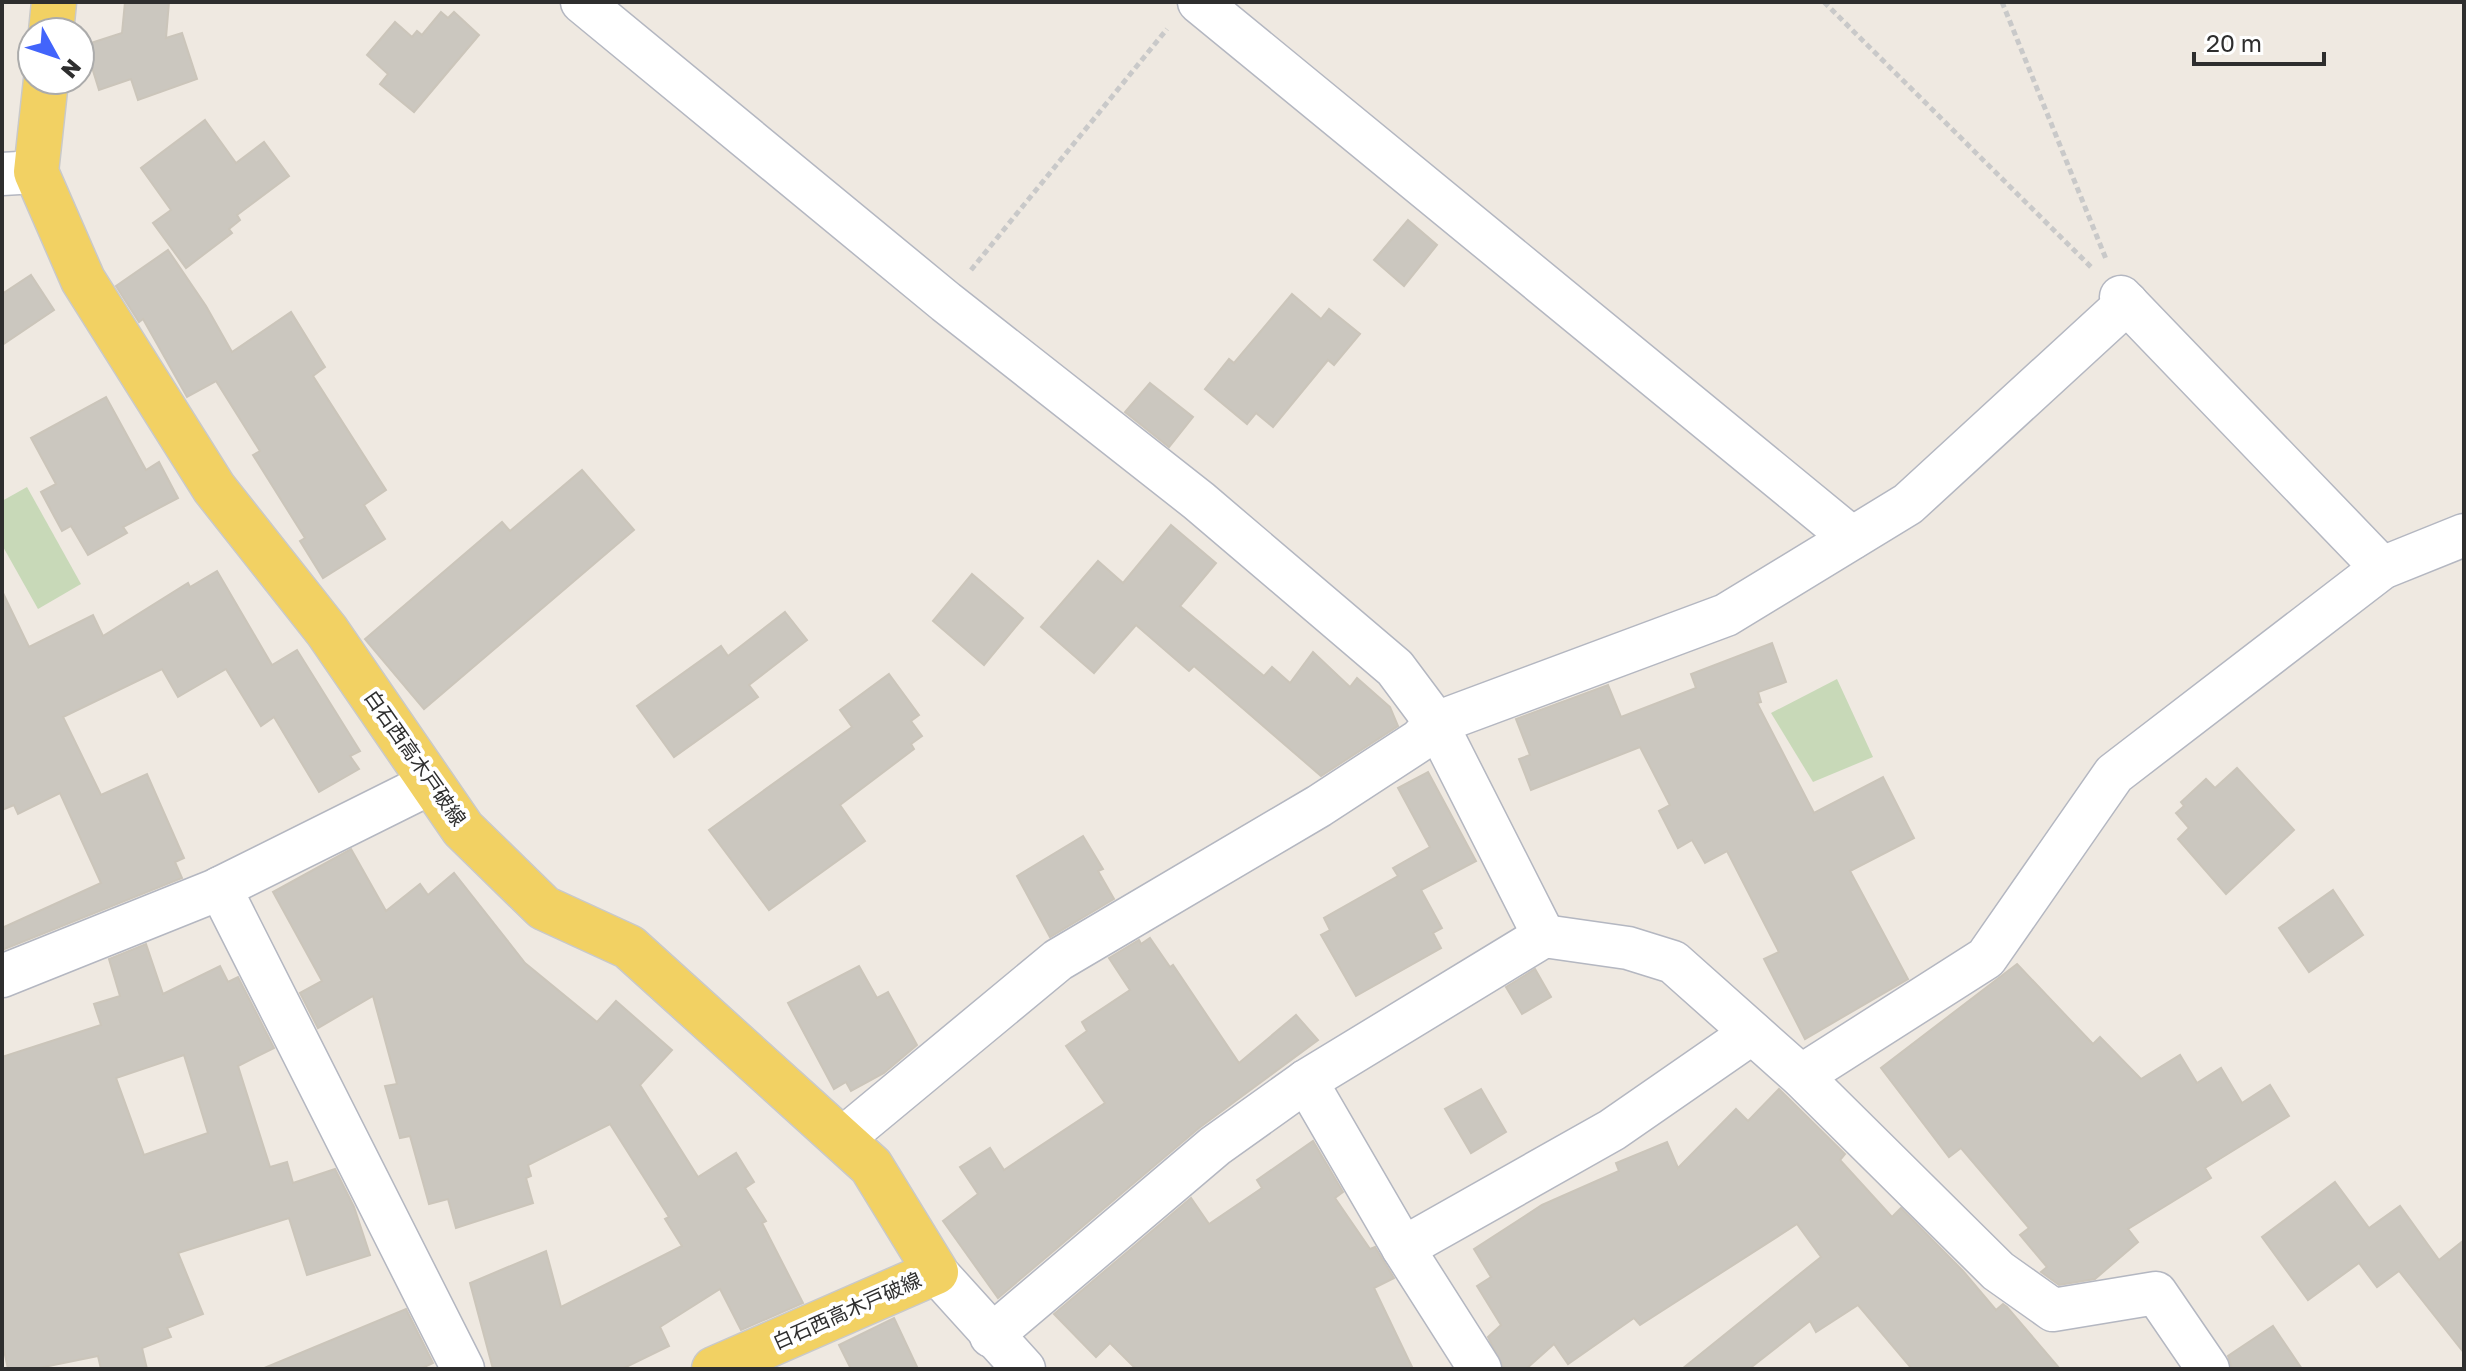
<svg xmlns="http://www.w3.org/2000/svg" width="2466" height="1371" viewBox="0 0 2466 1371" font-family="'Golos Text','Noto Sans JP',sans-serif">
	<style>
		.cemetery { fill: #c8d9b8 }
		.building { fill: #cbc7bf; stroke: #cbc5ba; stroke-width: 2; fill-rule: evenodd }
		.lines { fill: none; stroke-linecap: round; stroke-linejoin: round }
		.minor-casing { stroke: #b4b7c1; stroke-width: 45 }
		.major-casing { stroke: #c9c9c9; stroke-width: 47 }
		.path { stroke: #c9c9c9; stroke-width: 5; stroke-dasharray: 6 4; stroke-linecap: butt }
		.minor { stroke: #fff; stroke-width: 42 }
		.major { stroke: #f2d163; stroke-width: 44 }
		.labels { text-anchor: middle; stroke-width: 8; stroke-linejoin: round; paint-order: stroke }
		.street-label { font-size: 20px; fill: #2e2e2e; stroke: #fff }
	</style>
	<rect width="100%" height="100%" fill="#efe9e1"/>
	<g class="cemetery">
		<polygon points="27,487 81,584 38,609 2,545 2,501"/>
		<polygon points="1837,679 1873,757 1813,782 1771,713"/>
	</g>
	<g class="building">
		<polygon points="125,2 169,2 166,38 182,33 197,79 138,100 131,79 99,90 85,45 122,33"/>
		<polygon points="441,12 448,18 454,12 479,35 414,112 380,84 388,74 367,55 395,22 412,37 417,31 422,35"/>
		<polygon points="205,120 236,163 264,142 289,176 237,215 240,220 229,229 232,233 186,268 153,223 171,210 141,168"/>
		<polygon points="1408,220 1437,245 1404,286 1374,260"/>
		<polygon points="168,250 206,306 232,352 291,312 325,367 313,376 386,490 364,505 385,539 323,578 300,541 305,538 253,455 260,451 216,381 187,397 143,319 139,322 116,286"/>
		<polygon points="31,275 54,310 2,345 2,294"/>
		<polygon points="1292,294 1321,319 1329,309 1360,334 1334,365 1328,360 1273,427 1256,413 1247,424 1205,389 1229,359 1234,363"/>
		<polygon points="1150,383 1193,417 1169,447 1125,412"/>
		<polygon points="106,397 146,470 159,462 178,498 123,527 127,533 88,555 71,526 62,531 41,492 56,484 31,438"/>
		<polygon points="582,470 634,530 424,709 365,639 502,522 510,531"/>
		<polygon points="1171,525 1216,563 1180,606 1264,676 1272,667 1290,683 1313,652 1350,687 1357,678 1390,707 1398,726 1321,776 1194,666 1189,671 1136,625 1094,673 1041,627 1098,561 1123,583"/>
		<polygon points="217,571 272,665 297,650 360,751 350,756 359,769 319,792 274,717 261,726 226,669 178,697 162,669 63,717 101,795 147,774 184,858 175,862 182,878 2,950 2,928 101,883 60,793 18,814 14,805 2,810 2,591 29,647 93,615 103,636 188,583 190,587"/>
		<polygon points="972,574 1023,618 984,665 933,621"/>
		<polygon points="785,612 807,640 749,685 758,697 674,757 637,706 721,646 728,656"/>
		<polygon points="1772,643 1786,682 1758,692 1761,702 1757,703 1814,813 1883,777 1914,838 1850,871 1908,979 1805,1039 1764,959 1779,952 1727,851 1705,863 1692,840 1678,848 1659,811 1670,805 1640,747 1531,790 1519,759 1530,755 1516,719 1608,685 1621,717 1696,688 1691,674"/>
		<polygon points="889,674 919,715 911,721 922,736 911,744 914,749 840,805 865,841 769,910 709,830 852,727 840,710"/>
		<polygon points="2237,768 2294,830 2226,894 2178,839 2189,828 2176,813 2184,806 2181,802 2206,779 2215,788"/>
		<polygon points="1428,772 1476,861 1421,890 1442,928 1433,933 1441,948 1356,996 1321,935 1330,930 1324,918 1398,876 1393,868 1430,847 1398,788"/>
		<polygon points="1083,836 1103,869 1098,871 1114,899 1050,937 1017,876"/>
		<polygon points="351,849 386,911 420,884 428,895 454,873 525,963 597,1022 616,1001 672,1050 640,1085 698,1177 736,1153 754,1182 745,1188 766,1221 762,1223 803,1303 741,1330 720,1289 660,1327 669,1346 622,1369 493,1369 470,1283 546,1251 561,1307 682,1246 665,1219 669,1217 610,1124 528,1165 531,1176 526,1178 533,1203 456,1228 448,1199 429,1204 410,1136 400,1138 385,1086 397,1084 373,996 318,1028 300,993 322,981 273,892"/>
		<polygon points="2333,890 2363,935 2309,972 2279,928"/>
		<polygon points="1150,938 1170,967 1173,965 1239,1063 1296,1015 1318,1040 1199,1128 998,1298 943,1221 978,1194 960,1167 990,1148 1004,1170 1105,1103 1066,1046 1087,1031 1082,1022 1130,990 1109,958 1139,940 1141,944"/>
		<path d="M146,944L163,994L220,966L228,982L238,977L274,1048L238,1066L270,1167L287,1162L293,1183L335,1169L354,1207L370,1255L307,1275L289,1218L178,1253L203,1314L167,1328L171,1337L142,1348L147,1369H101L98,1356L34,1369H8L2,1341V1057L101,1025L94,1004L120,996L109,959ZM184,1055L208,1133L144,1155L116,1078Z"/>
		<polygon points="2017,964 2093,1044 2100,1037 2141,1079 2180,1055 2197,1083 2221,1068 2242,1103 2270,1085 2289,1116 2205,1168 2211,1178 2128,1229 2138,1242 2095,1279 2059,1285 2041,1272 2047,1267 2020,1235 2029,1228 1961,1148 1949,1157 1881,1068"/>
		<polygon points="859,966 877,998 888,992 917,1045 884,1073 851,1091 846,1082 834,1089 788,1003"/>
		<polygon points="1535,969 1551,997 1522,1014 1506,987"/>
		<polygon points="1481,1089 1506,1132 1471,1153 1445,1109"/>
		<polygon points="1779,1089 1845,1154 1840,1160 1892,1217 1901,1208 1963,1271 1996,1310 2003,1304 2007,1307 2060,1369 1912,1369 1858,1305 1816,1332 1810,1321 1749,1369 1682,1369 1821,1257 1797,1224 1640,1325 1634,1318 1568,1364 1554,1344 1526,1369 1504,1369 1488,1337 1501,1325 1477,1286 1491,1277 1474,1249 1542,1205 1619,1171 1616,1163 1667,1142 1678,1168 1736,1109 1748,1121"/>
		<polygon points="1313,1141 1343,1192 1335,1198 1370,1249 1375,1247 1394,1278 1374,1288 1413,1369 1136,1369 1110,1343 1096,1357 1054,1314 1191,1198 1209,1224 1262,1188 1257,1180"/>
		<polygon points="2335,1182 2369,1228 2400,1206 2439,1260 2464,1240 2464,1353 2399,1271 2377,1287 2359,1263 2308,1300 2262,1237"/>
		<polygon points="406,1309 433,1363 420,1369 262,1369"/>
		<polygon points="894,1318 918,1369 851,1369 839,1345"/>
		<polygon points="2273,1326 2302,1369 2232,1369 2228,1356"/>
	</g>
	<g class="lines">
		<defs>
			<g id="minor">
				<polyline points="582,2 946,302 1199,501 1395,668 1436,723 1544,936"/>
				<polyline points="1199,2 1852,538"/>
				<polyline points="2,174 36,172"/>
				<polyline points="2121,297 2382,568"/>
				<polyline points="220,888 463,1369"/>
				<polyline points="2,976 214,891 431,783"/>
				<polyline points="1801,1076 1986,958 2114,774 2382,568 2464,535"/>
				<polyline points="1306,1081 1403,1248 1480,1369"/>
				<polyline points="842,1139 1058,960 1319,806 1420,740 1436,723 1726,615 1908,504 2127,303"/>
				<polyline points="1403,1248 1612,1130 1752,1033"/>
				<polyline points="936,1272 1024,1369"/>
				<polyline points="991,1336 1215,1146 1306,1081 1544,936 1628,948 1673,962 1801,1076 1998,1271 2053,1310 2156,1293 2208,1369"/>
			</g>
			<g id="major">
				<polyline points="51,32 54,2"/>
				<polyline points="46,80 36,172 83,280 214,488 327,631 463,829 544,908 629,947 871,1166 936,1272 714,1369"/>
			</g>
		</defs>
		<use href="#minor" class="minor-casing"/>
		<use href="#major" class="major-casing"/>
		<g class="path">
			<polyline points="1824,2 2092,268"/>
			<polyline points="2002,2 2106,259"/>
			<polyline points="971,270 1167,29"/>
		</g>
		<use href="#minor" class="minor"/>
		<use href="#major" class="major"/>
	</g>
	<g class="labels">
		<g class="street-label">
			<text transform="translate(415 758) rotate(55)" y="7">白石西高木戸破線</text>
			<text transform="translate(847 1311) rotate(-24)" y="7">白石西高木戸破線</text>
		</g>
	</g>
	<rect width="2466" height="1371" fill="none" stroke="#2e2e2e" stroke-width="8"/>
	<g transform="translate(56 56) rotate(130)"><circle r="38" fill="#ffffff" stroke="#ababab" stroke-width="2"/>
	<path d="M0-6L14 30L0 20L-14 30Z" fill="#4264fb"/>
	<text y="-12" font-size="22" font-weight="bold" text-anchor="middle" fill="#2e2e2e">N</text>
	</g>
	<path d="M2194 52v12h130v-12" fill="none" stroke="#2e2e2e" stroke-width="4"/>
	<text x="2206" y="52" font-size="24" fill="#2e2e2e" stroke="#ffffff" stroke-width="6" paint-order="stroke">20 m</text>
</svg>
